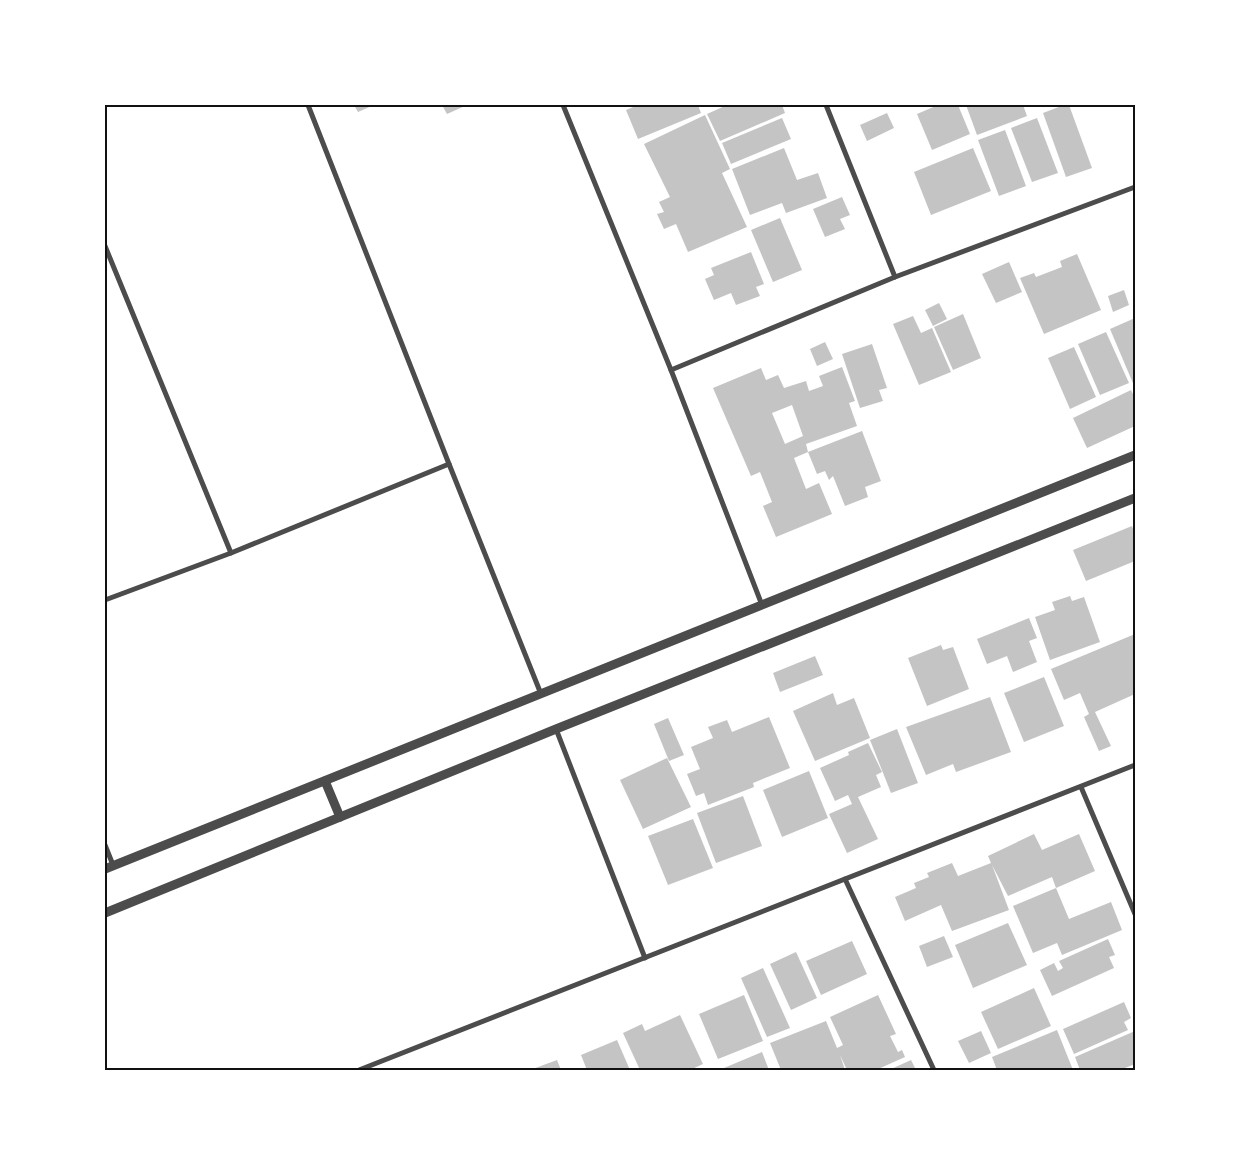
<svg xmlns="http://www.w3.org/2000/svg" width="1240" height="1175" viewBox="0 0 1240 1175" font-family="'Source Serif 4',serif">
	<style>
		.building { fill: #c4c4c4; fill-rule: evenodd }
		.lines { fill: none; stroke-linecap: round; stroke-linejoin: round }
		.minor { stroke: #4c4c4c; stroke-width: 5 }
		.tertiary { stroke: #4c4c4c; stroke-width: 9 }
		.neatline { fill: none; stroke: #111; stroke-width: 2 }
	</style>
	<rect width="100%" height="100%" fill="#fff"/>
	<g class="building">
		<polygon points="354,105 374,105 358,112"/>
		<polygon points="442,105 467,105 447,114"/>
		<polygon points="638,105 698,105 701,113 638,139 626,110"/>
		<polygon points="727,105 782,105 785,113 720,141 707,114"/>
		<polygon points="938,105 958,105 970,134 932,150 917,114"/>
		<polygon points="966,105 1023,105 1027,116 977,135"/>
		<polygon points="1064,105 1069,105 1092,168 1066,177 1043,113"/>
		<polygon points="887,113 894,128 867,141 860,125"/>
		<polygon points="705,115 730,169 722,173 747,227 688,252 676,224 664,229 657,214 664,212 659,202 670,197 644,144"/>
		<polygon points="782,118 791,139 731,164 722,143"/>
		<polygon points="1037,118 1058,173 1032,182 1011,128"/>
		<polygon points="1005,130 1026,186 999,196 978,140"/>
		<polygon points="784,148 797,180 818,173 827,198 786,213 782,203 750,215 732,169"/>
		<polygon points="973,148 991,191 931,215 914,172"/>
		<polygon points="842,197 850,215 840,219 845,229 825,237 813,209"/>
		<polygon points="780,218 802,270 773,282 751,230"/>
		<polygon points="751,252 764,284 756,287 760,296 736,305 731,293 714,300 705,279 714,275 711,268"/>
		<polygon points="1077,254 1101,310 1044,334 1020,278 1034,273 1036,277 1062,267 1060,261"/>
		<polygon points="1009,262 1022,292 996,303 982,274"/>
		<polygon points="1124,290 1129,305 1113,312 1108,296"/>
		<polygon points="939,303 947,319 933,326 925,310"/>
		<polygon points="963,314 981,358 953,370 934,327"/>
		<polygon points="913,316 921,333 932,328 951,372 919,385 893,324"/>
		<polygon points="1135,318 1135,388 1110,329"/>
		<polygon points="1106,332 1129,383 1100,395 1078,344"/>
		<polygon points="825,342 833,359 817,366 810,349"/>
		<polygon points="872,344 887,388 879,390 883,401 860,408 842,354"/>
		<polygon points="1074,347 1096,397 1070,409 1048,358"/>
		<path d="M842,367L855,401L849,403L857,426L806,444L808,452L794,458L806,489L819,483L832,514L776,537L763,506L772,502L760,472L751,476L713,388L761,368L766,380L778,375L784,388L806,381L809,391L823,386L819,376ZM792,405L803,436L785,444L772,413Z"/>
		<polygon points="1131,390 1135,398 1135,426 1087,448 1073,418"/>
		<polygon points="862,431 881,481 865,487 868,497 845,506 833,476 829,480 825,471 817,474 808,452"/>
		<polygon points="1132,526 1135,535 1135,561 1086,581 1073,550"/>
		<polygon points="1070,596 1072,601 1084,597 1100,642 1050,660 1035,617 1055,610 1052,602"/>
		<polygon points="1029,618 1037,638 1029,641 1037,662 1013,672 1007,656 987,664 977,639"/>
		<polygon points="1135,634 1135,694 1095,712 1111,746 1099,751 1084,717 1089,714 1080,693 1064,700 1051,669"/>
		<polygon points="941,645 943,650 953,647 969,689 927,706 908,658"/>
		<polygon points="815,656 823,675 780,692 773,673"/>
		<polygon points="1044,677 1064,726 1024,742 1004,693"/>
		<polygon points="833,693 837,705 854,698 870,738 815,761 793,711"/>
		<polygon points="990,697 1011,752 956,772 953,764 926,775 906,727"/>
		<polygon points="769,717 790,768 753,783 754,787 708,805 704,793 696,796 687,774 700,769 691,747 713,738 708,727 727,720 732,732"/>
		<polygon points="668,718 684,755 669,761 654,724"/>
		<polygon points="897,729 918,783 891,793 870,740"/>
		<polygon points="868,743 882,772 876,775 881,787 858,797 878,839 847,853 829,814 852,804 848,795 835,801 820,768 849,755 848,752"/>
		<polygon points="667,758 691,807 643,829 620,780"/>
		<polygon points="809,771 828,818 782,837 763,790"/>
		<polygon points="743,796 762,846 716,863 697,813"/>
		<polygon points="693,819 713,868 668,885 648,836"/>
		<polygon points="1034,834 1042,850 1079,834 1095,871 1056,888 1052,877 1008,896 992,865 1009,910 952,931 941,905 905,921 895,897 916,888 914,883 929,877 927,873 952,863 958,876 991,863 988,856"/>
		<polygon points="1056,888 1069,919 1111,902 1122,930 1062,955 1057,943 1033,953 1013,906"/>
		<polygon points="1008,923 1027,965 973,988 955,945"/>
		<polygon points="944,936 953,957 927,967 919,946"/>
		<polygon points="1108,939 1115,955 1109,957 1114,968 1052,996 1040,970 1054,963 1058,971 1063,968 1059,961"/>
		<polygon points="852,941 867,974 821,995 806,961"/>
		<polygon points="796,952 817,998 791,1010 770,964"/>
		<polygon points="763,968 790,1028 767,1037 741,978"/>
		<polygon points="1034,988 1051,1026 998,1049 981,1012"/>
		<polygon points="744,995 763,1041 718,1059 699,1014"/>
		<polygon points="878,995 896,1034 890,1036 898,1052 902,1050 905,1057 876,1070 847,1070 840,1055 845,1070 781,1070 770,1043 826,1021 837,1048 843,1045 830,1017"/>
		<polygon points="1124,1002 1131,1018 1124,1022 1128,1030 1074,1054 1063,1029"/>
		<polygon points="680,1015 703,1064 690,1070 640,1070 623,1033 642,1024 645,1031"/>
		<polygon points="1057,1030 1073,1070 997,1070 992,1057"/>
		<polygon points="981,1031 991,1053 969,1063 958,1041"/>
		<polygon points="1135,1031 1135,1064 1120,1070 1080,1070 1075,1057"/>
		<polygon points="617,1040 630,1070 587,1070 581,1055"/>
		<polygon points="762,1052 769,1070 724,1070 724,1068"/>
		<polygon points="557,1060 561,1070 530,1070"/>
		<polygon points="911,1060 916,1070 889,1070"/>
	</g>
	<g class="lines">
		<g class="minor">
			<polyline points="308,105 449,464 541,694"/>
			<polyline points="563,105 671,370 762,605"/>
			<polyline points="826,105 895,277"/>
			<polyline points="105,246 231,553"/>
			<polyline points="671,370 895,277 1135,187"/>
			<polyline points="105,600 231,553 449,464"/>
			<polyline points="556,729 645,958"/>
			<polyline points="1081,787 1135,914"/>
			<polyline points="105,845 113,865"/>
			<polyline points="845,879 934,1070"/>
			<polyline points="359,1070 1135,765"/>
		</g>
		<g class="tertiary">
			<polyline points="325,781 340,817"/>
			<polyline points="105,869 1135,455"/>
			<polyline points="105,913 556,729 1135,498"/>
		</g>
	</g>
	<rect width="1240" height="1175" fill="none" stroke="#ffffff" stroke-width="212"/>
	<rect x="106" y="106" width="1028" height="963" class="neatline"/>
</svg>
